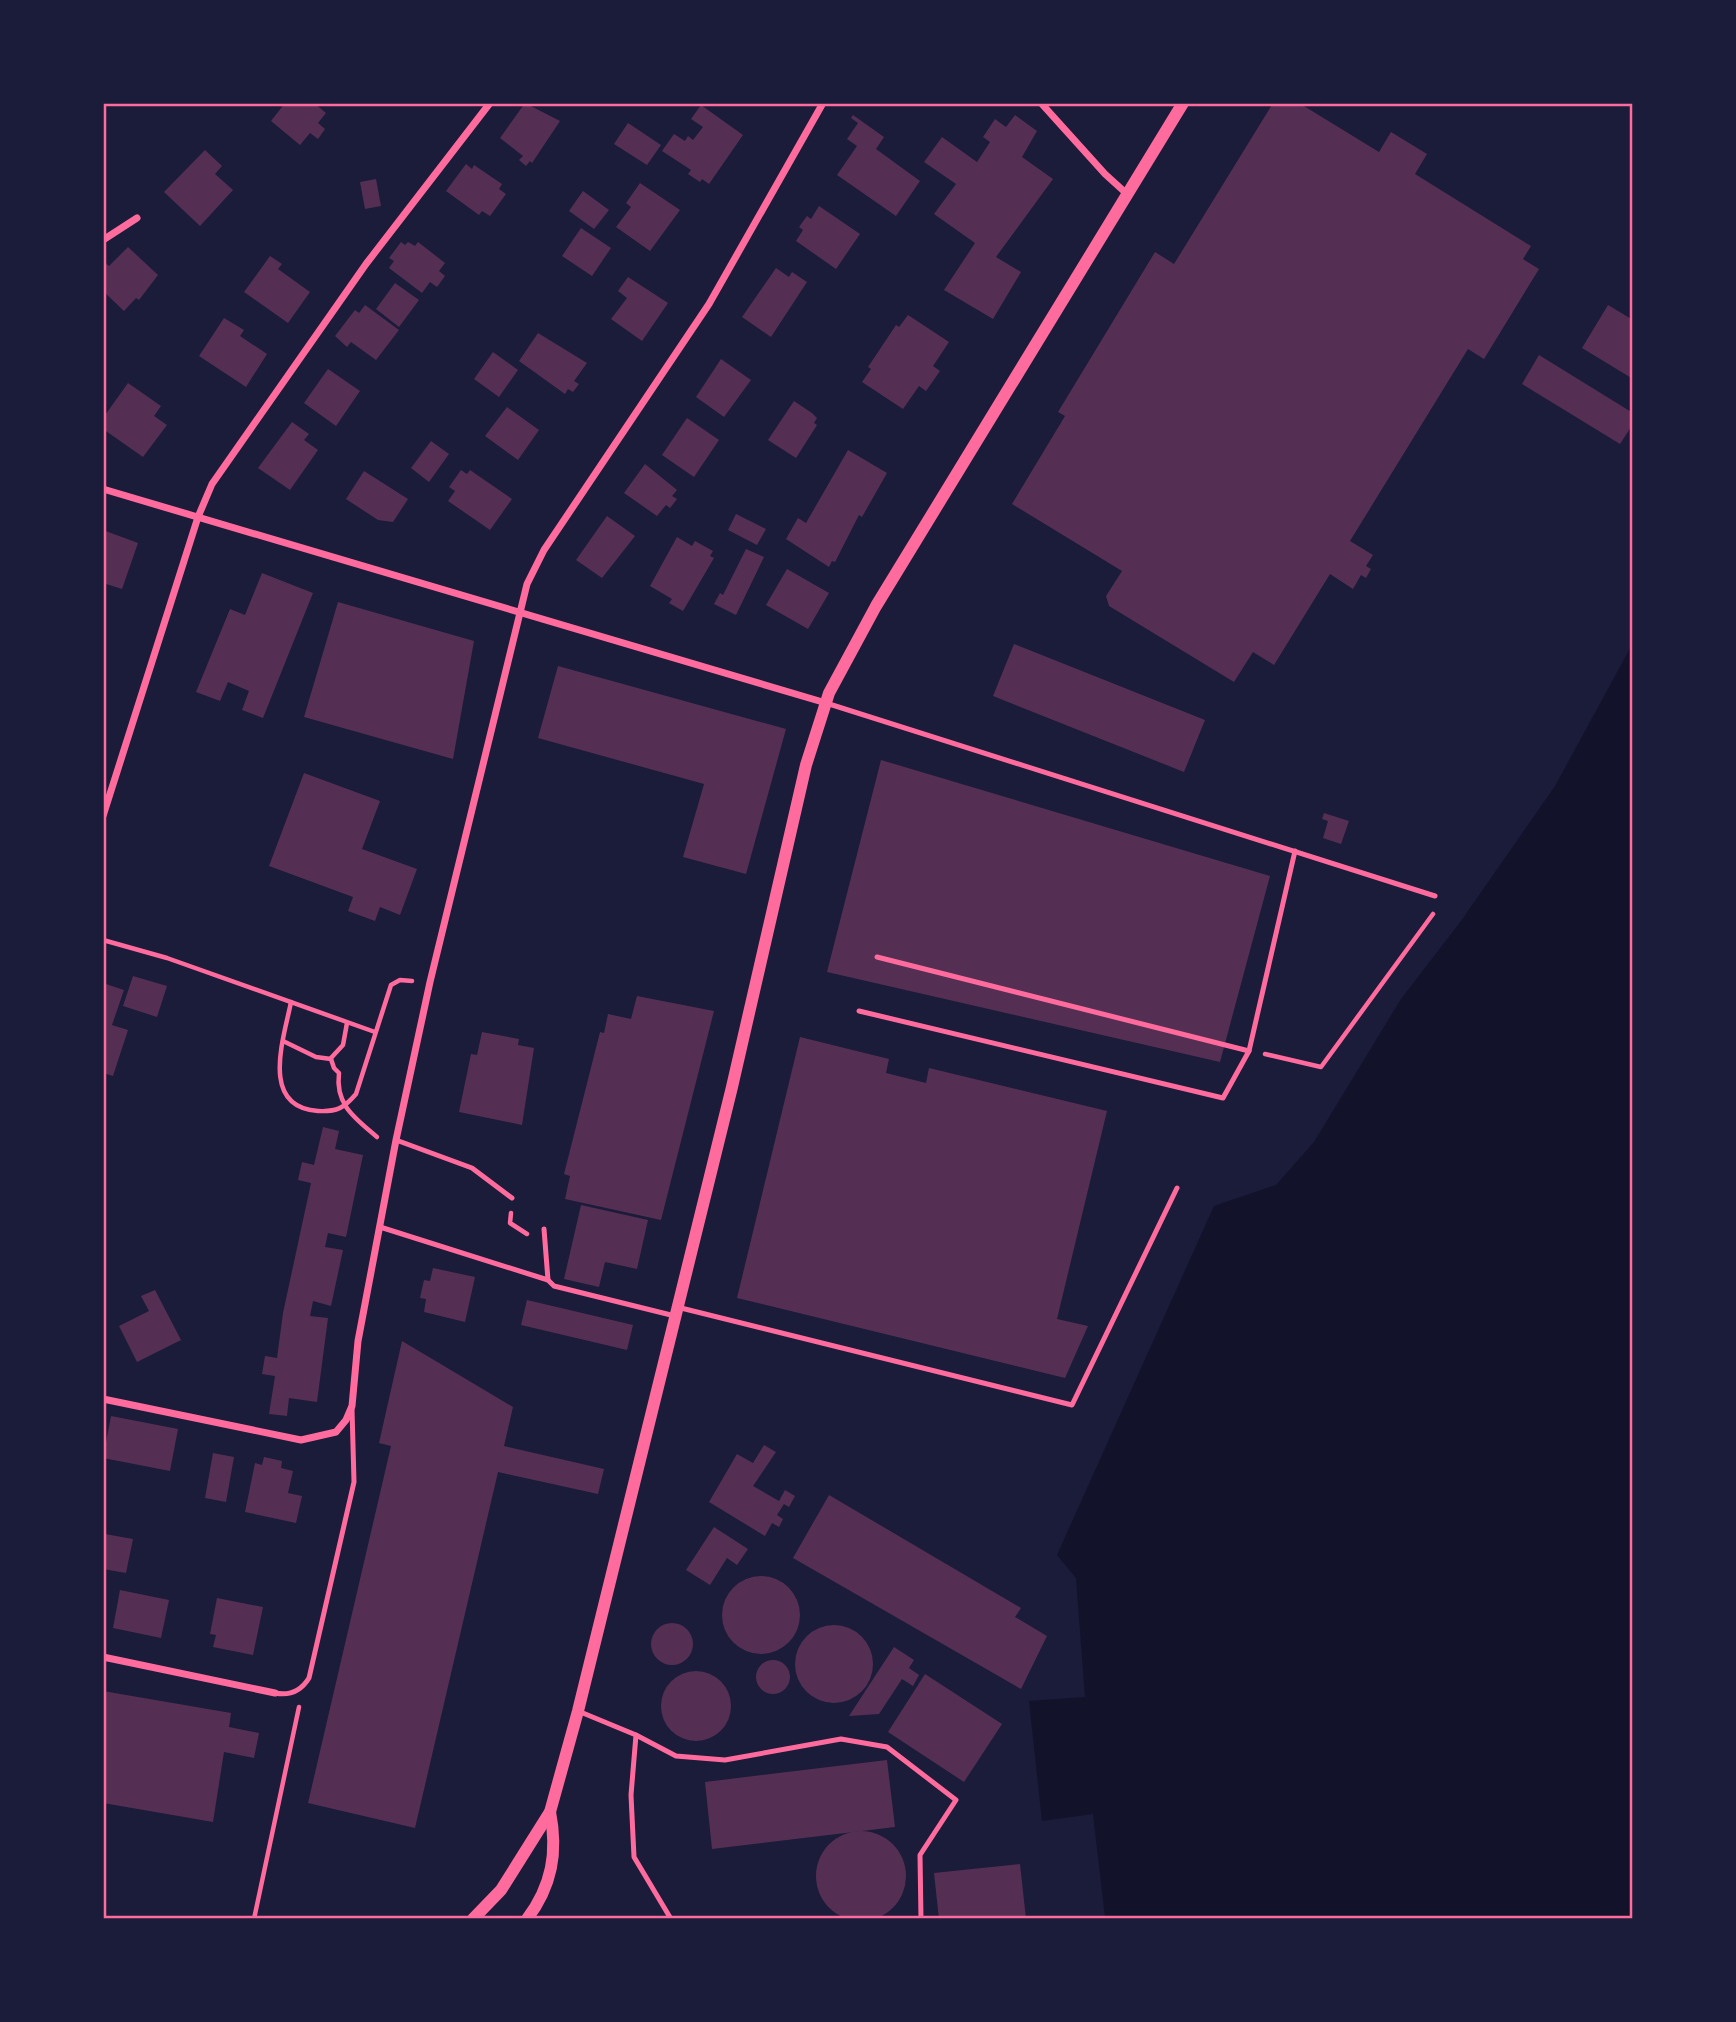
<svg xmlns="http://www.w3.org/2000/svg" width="1736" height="2022" viewBox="0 0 1736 2022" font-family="Helvetica,sans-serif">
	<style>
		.water { fill: #12122b }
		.building { fill: #542f53 }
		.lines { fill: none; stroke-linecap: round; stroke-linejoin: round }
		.path { stroke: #ff6b9d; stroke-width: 4.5 }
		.service { stroke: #ff6b9d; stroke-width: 5 }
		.minor { stroke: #ff6b9d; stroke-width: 7 }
		.tertiary { stroke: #ff6b9d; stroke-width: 12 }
		.neatline { fill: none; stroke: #ff6b9d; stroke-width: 2.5 }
	</style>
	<rect width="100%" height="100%" fill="#1b1b3a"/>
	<polygon class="water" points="1633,643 1633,1919 1096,1919 1105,1917 1093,1814 1042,1821 1029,1701 1085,1697 1076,1578 1057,1555 1214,1206 1276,1185 1314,1142 1401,999 1461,921 1555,786"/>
	<g class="building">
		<polygon points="285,103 314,103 326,113 318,123 325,129 318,139 310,133 300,145 271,121"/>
		<polygon points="525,103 560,121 532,163 530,161 526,166 519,160 523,156 500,138"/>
		<polygon points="1273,103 1299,103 1379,152 1391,132 1427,154 1415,174 1531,246 1523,259 1539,269 1484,359 1468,349 1350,541 1373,555 1366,566 1371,569 1366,578 1361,575 1353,589 1330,574 1274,665 1253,652 1234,682 1109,606 1106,596 1122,571 1012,504 1065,416 1058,412 1155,252 1174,264"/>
		<polygon points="701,105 743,135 709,184 702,179 700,182 688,174 691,170 662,151 674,134 685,141 688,136 693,140 703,127 691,119"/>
		<polygon points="853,115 884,137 876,149 920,181 896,216 837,175 857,146 847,139 858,123 851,118"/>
		<polygon points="1015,115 1037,131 1022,157 1053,179 996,257 1021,272 993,319 944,290 975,243 934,214 956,184 924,162 942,137 977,162 990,142 983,137 995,119 1006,127"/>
		<polygon points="628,123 661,145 647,165 614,144"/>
		<polygon points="205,150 222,166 215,174 233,190 200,226 164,192"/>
		<polygon points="466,164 472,169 474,165 502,184 499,189 506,194 490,216 482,211 479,215 446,191"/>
		<polygon points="376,179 381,206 365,209 360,182"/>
		<polygon points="640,183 680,210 650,251 616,227 631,207 626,203"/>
		<polygon points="583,191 609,210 594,229 569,211"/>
		<polygon points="819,206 860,234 836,269 796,241 803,230 799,227 807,216 811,219"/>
		<polygon points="581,228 611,248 592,276 562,256"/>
		<polygon points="401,242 405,245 408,242 415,246 418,242 445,263 439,271 445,276 437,287 430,282 422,293 389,268 394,261 389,258"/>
		<polygon points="128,247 158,275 139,300 136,298 124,311 103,291 103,261 109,266"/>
		<polygon points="270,256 282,264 278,269 310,292 288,323 244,292"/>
		<polygon points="776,268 789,277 792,272 807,282 771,337 742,317"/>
		<polygon points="628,277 668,303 642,341 611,319 627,298 618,291"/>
		<polygon points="395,283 419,300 399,327 376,309"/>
		<polygon points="365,305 399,330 376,360 351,342 347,347 335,336 355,310 359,313"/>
		<polygon points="1608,305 1633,320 1633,379 1582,348"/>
		<polygon points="908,315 949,342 933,366 940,371 926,391 919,386 903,409 862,382 871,369 868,367 896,325 899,327"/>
		<polygon points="224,318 244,330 240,336 267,354 246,387 199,356"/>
		<polygon points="538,333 587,363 574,381 579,384 573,392 568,389 565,394 519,361"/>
		<polygon points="493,352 518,370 499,397 474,379"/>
		<polygon points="1539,355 1633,413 1633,424 1620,444 1522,384"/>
		<polygon points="721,359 751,380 724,417 696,397"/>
		<polygon points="328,369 360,391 336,426 304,403"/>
		<polygon points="128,383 161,406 154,416 167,425 143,457 103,429 103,418"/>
		<polygon points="794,401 812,413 817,418 814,423 817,425 796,458 768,440"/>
		<polygon points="507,407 539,430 518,460 485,436"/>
		<polygon points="687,418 719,440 694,477 662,455"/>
		<polygon points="292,422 309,434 304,440 318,450 290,490 258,468"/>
		<polygon points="431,441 449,454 429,482 411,468"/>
		<polygon points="848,450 887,473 862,517 859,515 835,562 832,561 829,567 786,539 798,518 806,523"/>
		<polygon points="645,464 677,490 672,496 677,499 670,508 666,505 657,516 624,493"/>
		<polygon points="461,470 467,474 470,470 512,499 490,530 448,501 455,491 449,487"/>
		<polygon points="364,471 408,499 393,522 378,520 346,499"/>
		<polygon points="736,514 766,529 757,545 728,530"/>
		<polygon points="607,516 635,536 602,578 576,560"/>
		<polygon points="103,530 138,543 122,589 103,583"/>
		<polygon points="677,537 692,546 695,541 713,551 710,556 714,558 683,611 669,603 672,599 650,586"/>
		<polygon points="746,549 764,557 736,615 714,604 720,593 723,595"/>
		<polygon points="787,569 829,593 808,629 766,605"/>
		<polygon points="262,573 313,593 263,718 242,710 249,691 228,682 220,701 196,692 230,609 245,615"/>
		<polygon points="338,602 474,641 453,759 304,717"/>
		<polygon points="1014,644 1205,720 1184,772 993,696"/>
		<polygon points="558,666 786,729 746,874 683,857 704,784 538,738"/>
		<polygon points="881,760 1270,876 1220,1062 827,972"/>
		<polygon points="304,773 380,801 362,849 417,869 400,915 380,907 375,921 348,911 353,897 269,866"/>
		<polygon points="1324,813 1349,821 1341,844 1323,838 1328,821 1322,819"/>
		<polygon points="133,976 167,986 157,1017 123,1006"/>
		<polygon points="103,983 124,990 112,1025 128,1030 113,1076 103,1073"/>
		<polygon points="637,996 714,1011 661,1220 565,1199 570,1176 564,1174 600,1032 604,1033 608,1014 631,1019"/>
		<polygon points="482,1032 519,1039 518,1045 534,1048 522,1125 459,1112 471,1054 477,1055"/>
		<polygon points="800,1037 889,1059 886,1073 926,1083 929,1068 1107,1111 1057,1319 1088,1326 1065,1378 737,1298"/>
		<polygon points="323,1127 339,1131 335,1149 363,1155 346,1237 328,1233 325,1247 343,1250 331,1306 313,1301 310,1316 328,1318 317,1402 289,1398 287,1416 269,1414 275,1376 262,1374 265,1356 277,1358 283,1313 311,1183 298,1180 302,1162 314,1165"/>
		<polygon points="581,1205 648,1220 637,1269 605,1262 599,1287 564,1279"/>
		<polygon points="433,1268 475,1277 465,1322 424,1312 426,1299 420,1298 424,1280 430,1281"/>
		<polygon points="155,1290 181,1340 137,1362 119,1326 149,1311 141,1296"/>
		<polygon points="527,1300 633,1325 627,1350 521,1325"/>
		<polygon points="402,1341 513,1407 504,1446 604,1469 598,1494 498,1472 415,1828 308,1803 391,1446 379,1443"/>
		<polygon points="111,1416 178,1429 170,1471 103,1458"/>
		<polygon points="764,1445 776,1452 753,1486 779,1501 785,1490 795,1496 789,1507 784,1504 777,1515 783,1519 779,1527 772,1523 765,1536 709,1502 737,1454 753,1463"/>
		<polygon points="213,1453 234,1457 226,1502 205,1498"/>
		<polygon points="264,1457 282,1461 281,1468 293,1471 288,1493 302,1496 296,1523 245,1512 255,1463 262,1465"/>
		<polygon points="829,1495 1021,1608 1015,1617 1047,1636 1021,1689 793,1558"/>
		<polygon points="714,1527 748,1549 737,1565 727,1558 710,1585 686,1570"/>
		<polygon points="105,1534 133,1539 126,1573 103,1569"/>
		<circle cx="761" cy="1615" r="39"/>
		<polygon points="120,1590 169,1600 161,1638 113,1628"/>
		<polygon points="217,1598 263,1607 253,1655 213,1647 216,1635 210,1634"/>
		<circle cx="672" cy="1644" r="21"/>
		<circle cx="834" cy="1664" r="39"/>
		<polygon points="894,1647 914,1660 909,1668 919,1675 913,1686 902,1679 879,1714 849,1716"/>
		<circle cx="773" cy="1677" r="17"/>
		<circle cx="696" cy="1706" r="35"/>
		<polygon points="925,1674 1002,1724 964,1782 888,1732"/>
		<polygon points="103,1691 231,1713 229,1727 259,1733 254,1758 224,1752 213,1822 103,1803"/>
		<polygon points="887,1760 895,1827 712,1849 705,1782"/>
		<circle cx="861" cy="1876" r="45"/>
		<polygon points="1020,1864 1026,1919 939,1919 934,1873"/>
	</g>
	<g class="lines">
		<g class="path">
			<polyline points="103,940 167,958 375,1032"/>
			<path d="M291,1002C284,1038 259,1107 318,1111C337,1112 344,1108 356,1094L391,985L400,980L412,981"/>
			<polyline points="283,1041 316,1057 331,1059"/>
			<polyline points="1265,1054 1321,1067 1433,914"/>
			<polyline points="331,1058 343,1045 347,1023"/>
			<path d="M331,1059L334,1068L339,1073C335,1105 355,1118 377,1137"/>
			<polyline points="511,1213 510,1223 527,1234"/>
			<polyline points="254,1919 299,1707"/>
		</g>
		<g class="service">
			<polyline points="826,703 1435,896"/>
			<polyline points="877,957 1249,1051 1295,851"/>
			<polyline points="859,1011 1223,1098 1249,1051"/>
			<polyline points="396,1140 472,1168 512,1198"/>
			<polyline points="380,1227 548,1280"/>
			<polyline points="544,1229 548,1280 554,1286 675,1316"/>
			<polyline points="677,1307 1072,1405 1177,1188"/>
			<path d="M275,1693C290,1696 301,1691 309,1678L354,1482L352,1409"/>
			<polyline points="578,1711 636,1735 631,1795 634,1857 671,1919"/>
			<polyline points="636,1735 676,1756 725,1760 841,1739 887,1747 956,1800 920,1855 921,1919"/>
		</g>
		<g class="minor">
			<polyline points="1041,103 1105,174 1127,194"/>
			<polyline points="103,240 137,218"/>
			<polyline points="103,489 826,703"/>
			<polyline points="103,816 198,517 212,484 366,264 490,103"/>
			<polyline points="103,1399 301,1440 336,1432 346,1420 352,1406 358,1341 396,1140 430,982 527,584 544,550 709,304 823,103"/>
			<polyline points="103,1657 275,1693"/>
		</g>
		<g class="tertiary">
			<polyline points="473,1919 501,1890 550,1812 578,1711 732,1087 806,765 829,693 876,606 1183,103"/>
			<path d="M527,1919C552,1886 558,1852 550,1812"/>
		</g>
	</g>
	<rect width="1736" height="2022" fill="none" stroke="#1b1b3a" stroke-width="210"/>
	<rect x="105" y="105" width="1526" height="1812" class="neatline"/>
</svg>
